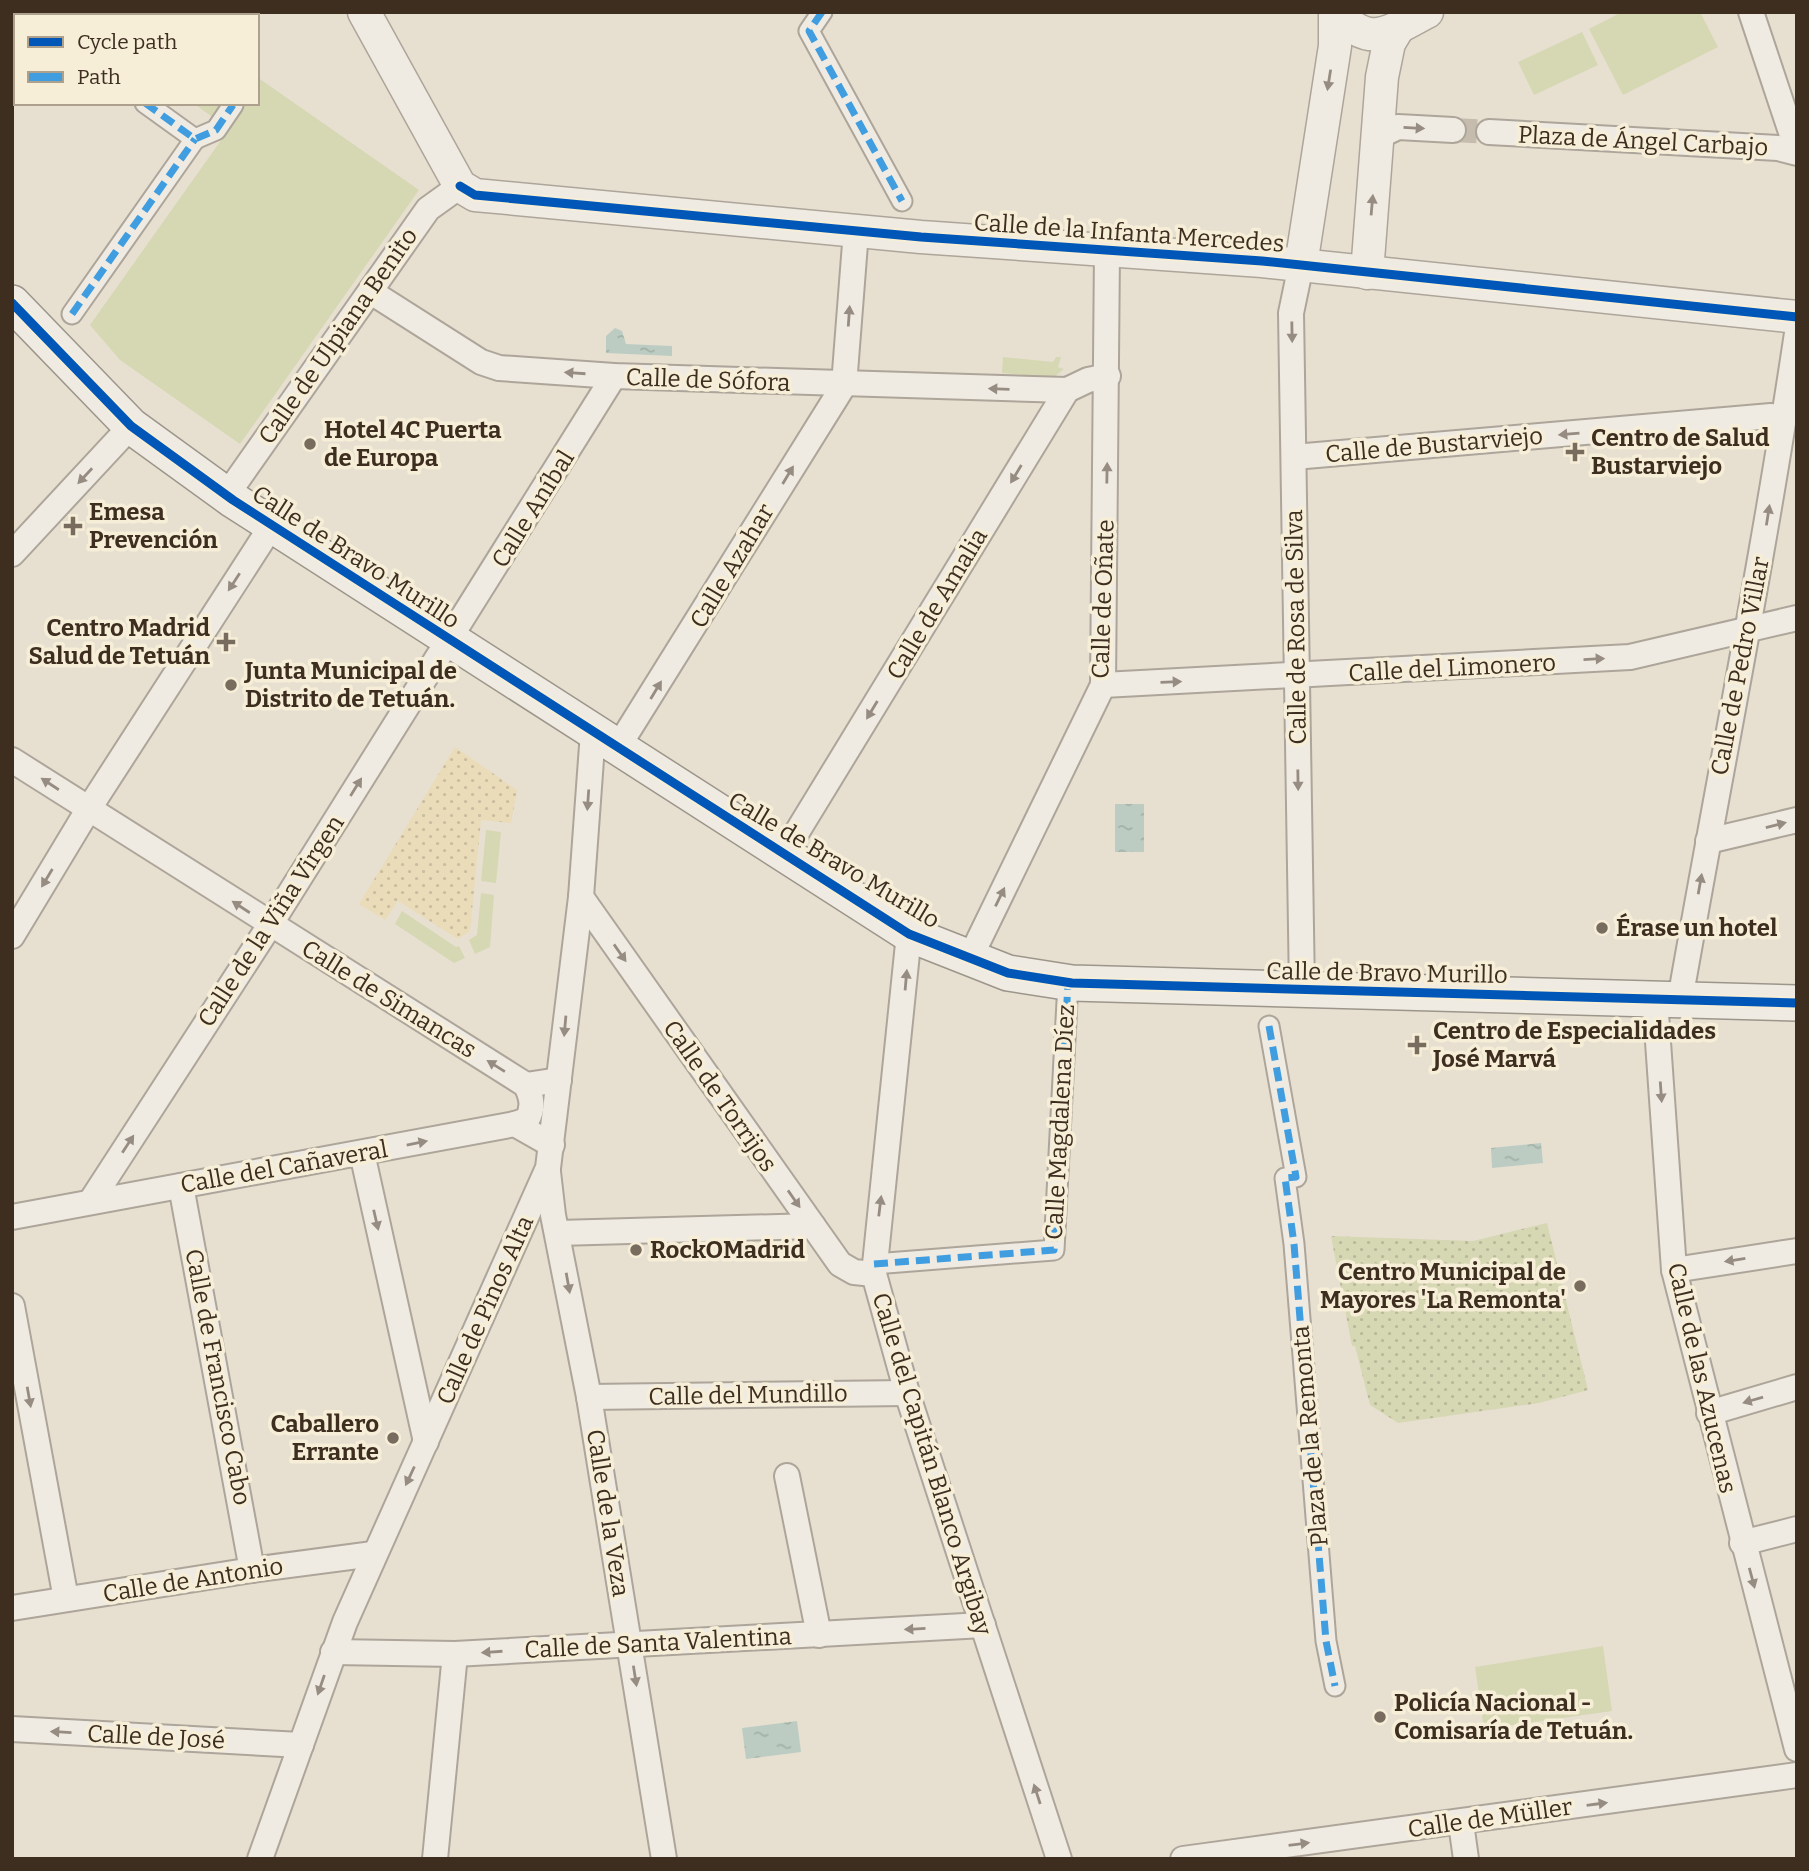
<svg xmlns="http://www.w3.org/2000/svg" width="1809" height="1871" viewBox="0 0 1809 1871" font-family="Bitter,serif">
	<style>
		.grass { fill: url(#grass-dots) }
		.sand { fill: url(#sand-dots) }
		.garden { fill: #d6d7b3 }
		.water { fill: url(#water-ripples) }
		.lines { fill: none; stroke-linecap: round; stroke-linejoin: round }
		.minor-tunnel { stroke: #c5bcae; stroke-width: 24; stroke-dasharray: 24 12; stroke-linecap: butt }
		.pedestrian-casing { stroke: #ada599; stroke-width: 23 }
		.minor-casing { stroke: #ada599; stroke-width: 28 }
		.tertiary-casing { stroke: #ada599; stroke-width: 35 }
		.secondary-casing { stroke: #9c958a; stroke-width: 38 }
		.pedestrian { stroke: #efebe3; stroke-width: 19 }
		.minor { stroke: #efebe3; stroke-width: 24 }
		.tertiary { stroke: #efebe3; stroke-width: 32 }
		.secondary { stroke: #efebe3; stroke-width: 35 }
		.quiet { stroke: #3f9de0; stroke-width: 7; stroke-dasharray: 14 7; stroke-linecap: butt }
		.cycleway-casing { stroke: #f7eed8; stroke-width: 13 }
		.cycleway { stroke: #0057b8; stroke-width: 9 }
		.oneway { fill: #968c82 }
		.poi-dot { fill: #786c5e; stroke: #f7eed8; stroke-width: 2.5 }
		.labels { text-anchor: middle; stroke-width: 7; stroke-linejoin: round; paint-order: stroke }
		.street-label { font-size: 24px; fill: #3d2e20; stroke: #f7eed8 }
		.poi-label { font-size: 24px; font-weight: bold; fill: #3d2e20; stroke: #f7eed8; text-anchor: start }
	</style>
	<defs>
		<pattern id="grass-dots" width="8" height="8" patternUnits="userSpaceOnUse" patternTransform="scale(1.75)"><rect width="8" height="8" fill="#d6d7b3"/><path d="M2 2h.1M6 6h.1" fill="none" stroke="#b9b99a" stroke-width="1.8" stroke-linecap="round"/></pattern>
		<pattern id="sand-dots" width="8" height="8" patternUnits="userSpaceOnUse" patternTransform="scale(1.75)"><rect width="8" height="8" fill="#eadcb9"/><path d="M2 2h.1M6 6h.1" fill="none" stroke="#cabd9f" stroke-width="1.8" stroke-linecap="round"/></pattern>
		<pattern id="water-ripples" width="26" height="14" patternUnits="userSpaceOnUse" patternTransform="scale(1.75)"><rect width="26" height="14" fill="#bcccc2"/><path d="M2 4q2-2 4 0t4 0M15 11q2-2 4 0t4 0" fill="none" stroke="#a2b0a6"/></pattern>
	</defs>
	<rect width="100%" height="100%" fill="#e7e0d1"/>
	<polygon class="grass" points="1547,1223 1588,1390 1539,1403 1398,1423 1370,1405 1355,1346 1352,1346 1331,1236 1473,1241"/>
	<polygon class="sand" points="455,747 517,790 511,823 481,820 470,931 458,939 398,901 385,920 359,904"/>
	<g class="garden">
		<polygon points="1622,12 1700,12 1718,47 1623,95 1589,29"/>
		<polygon points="1582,32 1598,65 1534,95 1518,62"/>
		<polygon points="257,77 419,190 240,444 120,360 90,325 229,129 193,103 257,103"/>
		<polygon points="1003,357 1053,362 1056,357 1061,357 1058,367 1064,369 1053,378 1002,373"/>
		<polygon points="486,830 501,832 496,883 481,881"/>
		<polygon points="481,893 494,895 490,947 475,954 469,940 477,935"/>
		<polygon points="402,911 456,947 459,946 465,958 454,963 395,924"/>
		<polygon points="1603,1646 1612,1711 1484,1729 1475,1667"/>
	</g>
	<g class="water">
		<polygon points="615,328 622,331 626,344 672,346 672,356 606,353 606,336"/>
		<rect x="1115" y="804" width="29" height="48"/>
		<polygon points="1541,1143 1543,1163 1492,1168 1491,1148"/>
		<polygon points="797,1721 801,1752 746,1759 742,1728"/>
	</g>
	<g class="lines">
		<polyline class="minor-tunnel" points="1453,130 1489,132"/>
		<defs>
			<g id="pedestrian">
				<polyline points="20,12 24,16"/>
				<polyline points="822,12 809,31 902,201"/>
				<polyline points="145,103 195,139 216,130 233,105"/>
				<polyline points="72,314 195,139"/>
				<polyline points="1269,1026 1296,1177 1285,1178 1294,1244 1326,1641 1335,1686"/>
				<polyline points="874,1264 1054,1250 1068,982"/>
			</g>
			<g id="minor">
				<polyline points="1751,12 1797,150"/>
				<polyline points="1489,132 1778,148 1797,153"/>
				<polyline points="1377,137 1398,127 1453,130"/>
				<polyline points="1301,265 1291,313 1302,989"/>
				<polyline points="371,292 481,362 499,368 614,376 1067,390"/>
				<polyline points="1294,457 1771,416 1783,421"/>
				<polyline points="226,496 428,209 460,186"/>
				<polyline points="12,554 131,426"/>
				<polyline points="1103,685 1630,657 1797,618"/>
				<polyline points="618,747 844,385 856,231"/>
				<polyline points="12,760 526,1085 559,1080"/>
				<polyline points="1708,841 1797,820"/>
				<polyline points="783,855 1067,390 1088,380 1108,376"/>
				<polyline points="581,897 840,1264 854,1272 874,1274"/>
				<polyline points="909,934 874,1274 907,1393 1059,1859"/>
				<polyline points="12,936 88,810 272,525"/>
				<polyline points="970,958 1103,685 1107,251"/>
				<polyline points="1655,999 1674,1270 1797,1749"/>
				<path d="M1680,1000C1719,777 1764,556 1797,333"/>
				<path d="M515,1124L527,1120C534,1107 532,1098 526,1085"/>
				<polyline points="362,1153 426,1442"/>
				<polyline points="548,1172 553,1215 589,1397 664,1859"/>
				<polyline points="181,1186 252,1570"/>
				<polyline points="91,1201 270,925 614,376"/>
				<polyline points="12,1217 515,1124 552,1145"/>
				<polyline points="558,1233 813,1226"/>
				<polyline points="1674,1270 1797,1251"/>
				<polyline points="12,1306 66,1599"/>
				<polyline points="589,1397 907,1393"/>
				<polyline points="1709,1413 1797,1387"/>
				<polyline points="787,1476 819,1635"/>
				<polyline points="1742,1543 1797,1529"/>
				<polyline points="12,1608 252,1570 373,1554"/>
				<polyline points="333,1652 455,1654 983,1625"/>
				<polyline points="12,1729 301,1745"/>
				<polyline points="1461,1823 1466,1859"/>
				<polyline points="260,1859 345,1622 548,1168 581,897 593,732"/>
				<polyline points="435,1859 455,1654"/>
				<polyline points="1183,1859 1797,1775"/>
			</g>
			<g id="tertiary">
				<polyline points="364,12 460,186 475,195 921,237 1262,261 1797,317"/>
				<path d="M1336,12C1370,50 1388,32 1427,12"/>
				<polyline points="1301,265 1335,46 1335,12"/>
				<polyline points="1367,273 1382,77 1389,43 1398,28"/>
			</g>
			<polyline id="secondary" points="12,303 131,426 233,500 909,934 1008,973 1072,983 1797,1003"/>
		</defs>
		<use href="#pedestrian" class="pedestrian-casing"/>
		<use href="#minor" class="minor-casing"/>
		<use href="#tertiary" class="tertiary-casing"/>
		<use href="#secondary" class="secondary-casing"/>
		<use href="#pedestrian" class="pedestrian"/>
		<use href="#minor" class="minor"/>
		<use href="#tertiary" class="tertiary"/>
		<use href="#secondary" class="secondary"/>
		<g class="quiet">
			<polyline points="20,12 24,16"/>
			<polyline points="822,12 809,31 902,201"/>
			<polyline points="145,103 195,139 216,130 233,105"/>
			<polyline points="72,314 195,139"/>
			<polyline points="1269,1026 1296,1177 1285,1178 1294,1244 1326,1641 1335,1686"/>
			<polyline points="874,1264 1054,1250 1068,982"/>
		</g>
		<defs>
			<g id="cycleway">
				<polyline points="460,186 475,195 921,237 1262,261 1797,317"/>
				<polyline points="12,303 131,426 233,500 909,934 1008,973 1072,983 1797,1003"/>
			</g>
		</defs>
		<use href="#cycleway" class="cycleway-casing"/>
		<use href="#cycleway" class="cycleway"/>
	</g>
	<defs><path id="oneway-solid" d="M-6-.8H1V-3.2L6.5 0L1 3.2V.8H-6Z" transform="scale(1.75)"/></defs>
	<g class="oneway">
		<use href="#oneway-solid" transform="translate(1329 80) rotate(99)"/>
		<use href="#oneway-solid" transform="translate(1414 128) rotate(3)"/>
		<use href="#oneway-solid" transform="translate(1372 205) rotate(-85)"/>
		<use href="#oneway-solid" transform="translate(849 316) rotate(-86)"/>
		<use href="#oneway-solid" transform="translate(1292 332) rotate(89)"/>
		<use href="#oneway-solid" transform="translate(575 373) rotate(-176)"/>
		<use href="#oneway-solid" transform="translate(999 389) rotate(-178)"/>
		<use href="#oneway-solid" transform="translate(1569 434) rotate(175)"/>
		<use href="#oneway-solid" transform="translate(1107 473) rotate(-89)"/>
		<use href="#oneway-solid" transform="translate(1016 474) rotate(121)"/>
		<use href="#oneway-solid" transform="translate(788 475) rotate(-59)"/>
		<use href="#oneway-solid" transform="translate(85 476) rotate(133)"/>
		<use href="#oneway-solid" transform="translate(1768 515) rotate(-81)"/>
		<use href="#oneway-solid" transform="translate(234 582) rotate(123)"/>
		<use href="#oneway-solid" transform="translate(1594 659) rotate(-3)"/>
		<use href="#oneway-solid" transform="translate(1171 682) rotate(-2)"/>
		<use href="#oneway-solid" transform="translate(656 690) rotate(-59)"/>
		<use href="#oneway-solid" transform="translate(872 710) rotate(121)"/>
		<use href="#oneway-solid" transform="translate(1298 780) rotate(89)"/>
		<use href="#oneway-solid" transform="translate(50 784) rotate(-147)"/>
		<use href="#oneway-solid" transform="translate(356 787) rotate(-58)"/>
		<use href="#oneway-solid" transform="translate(588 800) rotate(94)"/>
		<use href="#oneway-solid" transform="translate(1776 825) rotate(-14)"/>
		<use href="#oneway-solid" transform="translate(47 878) rotate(121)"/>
		<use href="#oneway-solid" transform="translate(1700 884) rotate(-80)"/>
		<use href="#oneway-solid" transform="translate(1000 897) rotate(-64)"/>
		<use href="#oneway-solid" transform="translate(241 907) rotate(-147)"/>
		<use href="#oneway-solid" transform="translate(620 953) rotate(55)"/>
		<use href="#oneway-solid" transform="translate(906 980) rotate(-85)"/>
		<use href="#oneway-solid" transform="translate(565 1026) rotate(95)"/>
		<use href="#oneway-solid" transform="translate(496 1066) rotate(-148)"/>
		<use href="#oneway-solid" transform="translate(1661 1092) rotate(86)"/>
		<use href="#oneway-solid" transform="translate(417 1143) rotate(-11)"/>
		<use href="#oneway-solid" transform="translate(128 1144) rotate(-57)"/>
		<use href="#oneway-solid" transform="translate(794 1199) rotate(55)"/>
		<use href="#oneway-solid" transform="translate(880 1206) rotate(-83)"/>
		<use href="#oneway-solid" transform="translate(376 1220) rotate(77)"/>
		<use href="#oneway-solid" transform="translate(1735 1260) rotate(171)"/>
		<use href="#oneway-solid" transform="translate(568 1283) rotate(80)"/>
		<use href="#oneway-solid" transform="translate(29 1397) rotate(80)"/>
		<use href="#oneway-solid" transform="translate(1753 1400) rotate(164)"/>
		<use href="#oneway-solid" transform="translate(410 1476) rotate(115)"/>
		<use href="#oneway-solid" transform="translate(1752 1578) rotate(75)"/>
		<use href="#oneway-solid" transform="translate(915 1629) rotate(177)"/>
		<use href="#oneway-solid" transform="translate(492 1652) rotate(176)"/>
		<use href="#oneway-solid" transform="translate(635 1676) rotate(81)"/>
		<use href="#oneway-solid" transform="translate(321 1685) rotate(109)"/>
		<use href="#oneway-solid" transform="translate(61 1732) rotate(-177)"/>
		<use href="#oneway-solid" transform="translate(1037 1794) rotate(-108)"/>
		<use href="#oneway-solid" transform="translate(1597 1804) rotate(-8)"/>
		<use href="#oneway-solid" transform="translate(1299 1844) rotate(-7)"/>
	</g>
	<g class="poi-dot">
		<circle cx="310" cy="444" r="7"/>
		<path d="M1571.5 441.5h7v7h7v7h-7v7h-7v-7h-7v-7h7z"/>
		<path d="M69.5 515.5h7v7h7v7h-7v7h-7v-7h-7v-7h7z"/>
		<path d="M222.5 631.5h7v7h7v7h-7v7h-7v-7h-7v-7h7z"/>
		<circle cx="231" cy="685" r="7"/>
		<circle cx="1602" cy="928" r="7"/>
		<path d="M1413.5 1034.5h7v7h7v7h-7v7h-7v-7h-7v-7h7z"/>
		<circle cx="636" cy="1250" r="7"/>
		<circle cx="1580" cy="1286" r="7"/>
		<circle cx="393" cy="1438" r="7"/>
		<circle cx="1380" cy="1717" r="7"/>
	</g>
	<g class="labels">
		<g class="street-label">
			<text transform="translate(1643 141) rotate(3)" y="8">Plaza de Ángel Carbajo</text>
			<text transform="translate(1129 233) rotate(4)" y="8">Calle de la Infanta Mercedes</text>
			<text transform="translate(338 336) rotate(-55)" y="8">Calle de Ulpiana Benito</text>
			<text transform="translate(708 380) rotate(2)" y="8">Calle de Sófora</text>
			<text transform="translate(1434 445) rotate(-5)" y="8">Calle de Bustarviejo</text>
			<text transform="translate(533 509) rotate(-58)" y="8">Calle Aníbal</text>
			<text transform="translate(356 557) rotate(33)" y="8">Calle de Bravo Murillo</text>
			<text transform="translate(732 566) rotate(-59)" y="8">Calle Azahar</text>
			<text transform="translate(1103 599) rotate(-88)" y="8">Calle de Oñate</text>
			<text transform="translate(937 604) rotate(-59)" y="8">Calle de Amalia</text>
			<text transform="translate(1296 627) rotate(-91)" y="8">Calle de Rosa de Silva</text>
			<text transform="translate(1740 666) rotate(-79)" y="8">Calle de Pedro Villar</text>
			<text transform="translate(1452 668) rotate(-3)" y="8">Calle del Limonero</text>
			<text transform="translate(834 860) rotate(31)" y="8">Calle de Bravo Murillo</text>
			<text transform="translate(271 921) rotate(-57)" y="8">Calle de la Viña Virgen</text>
			<text transform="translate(1387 973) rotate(1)" y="8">Calle de Bravo Murillo</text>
			<text transform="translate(389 999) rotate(32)" y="8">Calle de Simancas</text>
			<text transform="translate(720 1096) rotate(55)" y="8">Calle de Torrijos</text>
			<text transform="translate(1060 1122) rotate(-87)" y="8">Calle Magdalena Díez</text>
			<text transform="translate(284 1167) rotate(-10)" y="8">Calle del Cañaveral</text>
			<text transform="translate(485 1310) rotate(-66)" y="8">Calle de Pinos Alta</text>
			<text transform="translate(218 1377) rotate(79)" y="8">Calle de Francisco Cabo</text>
			<text transform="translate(1702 1378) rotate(77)" y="8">Calle de las Azucenas</text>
			<text transform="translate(748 1395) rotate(-1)" y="8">Calle del Mundillo</text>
			<text transform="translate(1310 1436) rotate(-95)" y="8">Plaza de la Remonta</text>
			<text transform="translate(932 1464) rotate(73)" y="8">Calle del Capitán Blanco Argibay</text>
			<text transform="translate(608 1513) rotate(81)" y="8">Calle de la Veza</text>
			<text transform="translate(193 1580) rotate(-9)" y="8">Calle de Antonio</text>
			<text transform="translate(658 1643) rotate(-3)" y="8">Calle de Santa Valentina</text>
			<text transform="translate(156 1737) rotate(3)" y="8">Calle de José</text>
			<text transform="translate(1490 1818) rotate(-8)" y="8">Calle de Müller</text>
		</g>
		<g class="poi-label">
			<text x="324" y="438">Hotel 4C Puerta<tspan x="324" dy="28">de Europa</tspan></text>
			<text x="1591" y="446">Centro de Salud<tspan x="1591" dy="28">Bustarviejo</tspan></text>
			<text x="89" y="520">Emesa<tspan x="89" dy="28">Prevención</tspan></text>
			<text x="210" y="636" text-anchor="end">Centro Madrid<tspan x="210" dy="28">Salud de Tetuán</tspan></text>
			<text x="245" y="679">Junta Municipal de<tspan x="245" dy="28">Distrito de Tetuán.</tspan></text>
			<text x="1616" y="936">Érase un hotel</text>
			<text x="1433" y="1039">Centro de Especialidades<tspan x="1433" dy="28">José Marvá</tspan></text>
			<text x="650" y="1258">RockOMadrid</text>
			<text x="1566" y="1280" text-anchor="end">Centro Municipal de<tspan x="1566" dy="28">Mayores 'La Remonta'</tspan></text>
			<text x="379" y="1432" text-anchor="end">Caballero<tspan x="379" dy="28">Errante</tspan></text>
			<text x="1394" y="1711">Policía Nacional -<tspan x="1394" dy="28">Comisaría de Tetuán.</tspan></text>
		</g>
	</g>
	<rect width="1809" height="1871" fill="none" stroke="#3d2e20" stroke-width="28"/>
	<rect x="14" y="14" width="245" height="91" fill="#f7eed8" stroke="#ada18e" stroke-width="2"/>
	<rect x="28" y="37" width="35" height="10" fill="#0057b8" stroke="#ada18e" stroke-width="2"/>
	<text x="77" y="49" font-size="21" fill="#3d2e20">Cycle path</text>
	<rect x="28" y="72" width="35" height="10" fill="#3f9de0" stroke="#ada18e" stroke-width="2"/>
	<text x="77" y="84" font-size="21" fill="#3d2e20">Path</text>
</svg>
